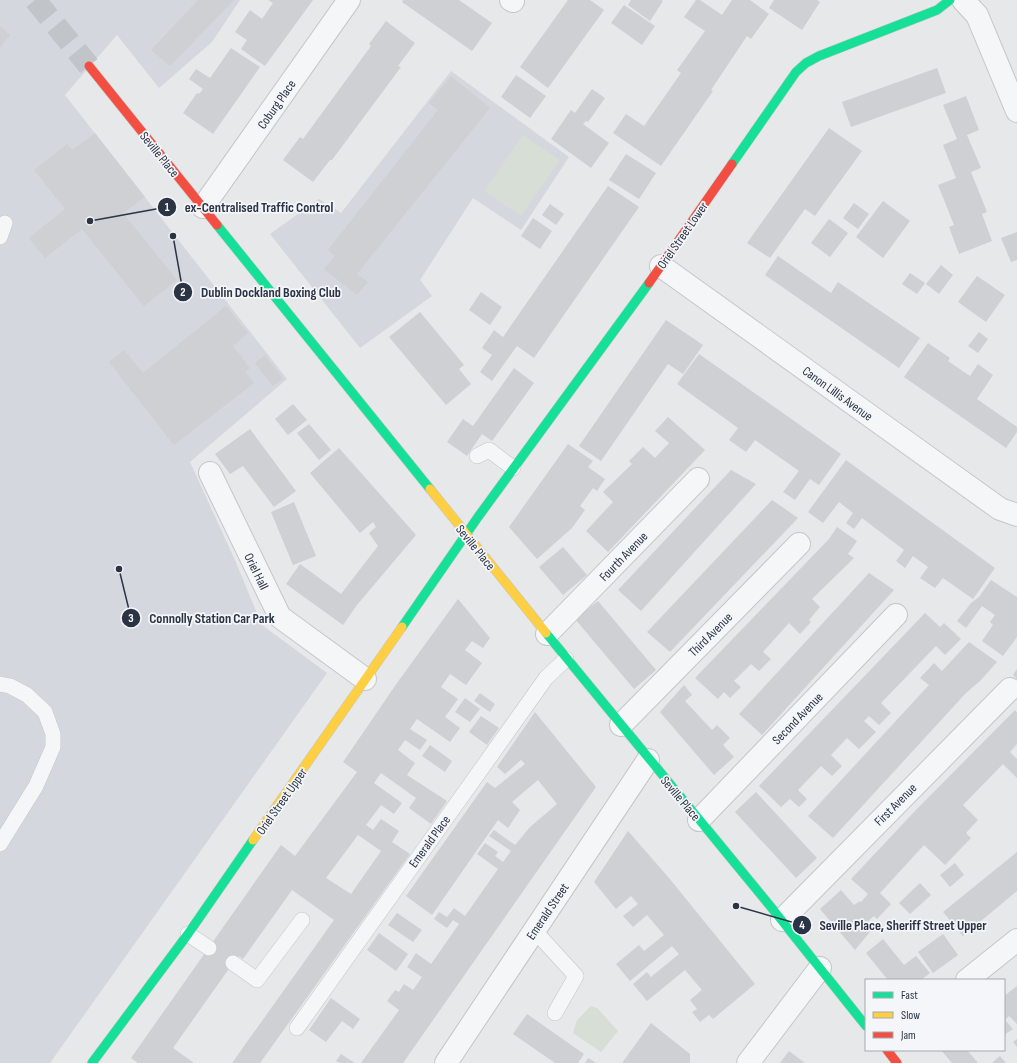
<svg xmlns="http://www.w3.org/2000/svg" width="1017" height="1063" viewBox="0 0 1017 1063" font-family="'Sofia Sans Condensed',sans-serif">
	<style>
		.built { fill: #d4d7dd }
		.green { fill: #d6ded6 }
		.building { fill: #ced0d3; fill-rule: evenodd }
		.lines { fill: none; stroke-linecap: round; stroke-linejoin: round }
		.secondary-tunnel { stroke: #c1c4c9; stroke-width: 22; stroke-dasharray: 22 11; stroke-linecap: butt }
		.lane-casing { stroke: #c4c6c8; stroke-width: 16 }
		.street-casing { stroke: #c4c6c8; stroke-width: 24 }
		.fast-casing { stroke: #c4c6c8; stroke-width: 10 }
		.slow-casing { stroke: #c4c6c8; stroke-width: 10 }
		.jam-casing { stroke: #c4c6c8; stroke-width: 10 }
		.lane { stroke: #f5f6f7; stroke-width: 15 }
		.street { stroke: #f5f6f7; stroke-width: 22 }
		.fast { stroke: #16e098; stroke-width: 9 }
		.slow { stroke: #ffcf43; stroke-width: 9 }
		.jam { stroke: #f24e42; stroke-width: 9 }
		.labels { text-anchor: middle; stroke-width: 3.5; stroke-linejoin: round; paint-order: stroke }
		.street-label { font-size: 13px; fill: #2b3445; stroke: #f4f6f9 }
		.leader { fill: none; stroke: #2b3445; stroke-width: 1.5 }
		.callout-dot { fill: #2b3445; stroke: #f4f6f9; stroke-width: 1.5 }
		.mark-label { font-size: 12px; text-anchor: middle; font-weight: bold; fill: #fff }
		.callout-label { font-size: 14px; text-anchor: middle; font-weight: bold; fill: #2b3445; stroke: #f4f6f9; stroke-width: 3.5; stroke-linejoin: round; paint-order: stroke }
	</style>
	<rect width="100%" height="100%" fill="#e6e8ea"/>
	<g class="built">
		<polygon points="0,0 240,0 212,42 159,88 117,35 65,95 287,379 190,462 234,558 262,625 327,673 50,1063 0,1063"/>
		<polygon points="451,71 569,157 521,230 473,198 420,280 432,296 360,348 270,234 319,199 341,213"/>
	</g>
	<g class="green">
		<polygon points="523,135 560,160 521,216 484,191"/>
		<polygon points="591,1006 597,1008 618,1031 601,1052 573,1033 577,1020"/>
	</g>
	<g class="building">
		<polygon points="198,0 234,0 170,66 151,50"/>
		<polygon points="268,0 313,0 265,66 241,49 247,40 235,32 250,10 262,19 273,3"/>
		<polygon points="403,0 459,0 492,23 472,51 402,2"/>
		<polygon points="568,0 590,0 604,10 548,88 520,67"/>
		<polygon points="631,0 661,0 663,1 650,21 628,5"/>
		<polygon points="696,0 700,0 722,15 732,0 750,0 769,14 751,39 747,36 711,90 713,91 661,166 613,133 626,114 644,126 681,73 677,70 705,31 684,17"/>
		<polygon points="774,0 817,0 820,2 802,30 769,8"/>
		<polygon points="624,5 655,26 642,45 611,23"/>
		<polygon points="386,21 415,43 398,66 401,67 332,160 330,160 313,182 283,160 300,137 303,139 371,46 369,44"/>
		<polygon points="0,26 10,35 0,48"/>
		<polygon points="231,48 260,67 213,134 183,113 197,93 199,94 203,89 189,79 196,69 210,78"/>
		<polygon points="937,68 946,93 851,127 842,102"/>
		<polygon points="516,75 546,96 530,118 501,97"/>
		<polygon points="451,76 490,108 357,274 368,282 357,295 324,269 335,256 328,250 438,110 429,103"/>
		<polygon points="592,89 605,98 588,122 586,121 583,124 609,143 591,168 551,139 571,110 575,113"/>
		<polygon points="966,96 979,130 967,135 981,168 971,172 987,212 982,214 992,241 959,254 949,227 954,225 938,185 956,178 943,145 957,139 943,105"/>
		<polygon points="829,128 862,151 815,216 805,209 770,258 747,243"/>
		<polygon points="95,133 145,197 123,213 177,280 144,306 82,229 45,258 29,238 65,209 34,170 67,144 72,150"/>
		<polygon points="626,154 656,173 639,199 609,180"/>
		<polygon points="608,186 639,207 534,358 517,346 492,381 480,372 492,355 482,348 494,330 503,337"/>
		<polygon points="883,201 910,221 883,258 856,237"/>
		<polygon points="854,203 869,214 858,229 843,218"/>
		<polygon points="550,204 564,214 556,225 542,215"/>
		<polygon points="533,218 552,231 540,249 521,236"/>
		<polygon points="829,219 848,233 830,257 811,243"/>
		<polygon points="1017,232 1017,260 1011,262 1001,238"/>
		<polygon points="778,256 831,293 838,282 920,338 899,368 765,275"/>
		<polygon points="941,265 953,275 939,294 926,284"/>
		<polygon points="910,273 925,283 917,294 902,284"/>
		<polygon points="977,276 1005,295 986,322 958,302"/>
		<polygon points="481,292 502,307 490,325 469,310"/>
		<polygon points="226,306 248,333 233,346 250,368 245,372 254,383 174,445 109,362 124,350 143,373"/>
		<polygon points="420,312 464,365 459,369 471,384 446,405 389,337"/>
		<polygon points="666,320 703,345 683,374 668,364 601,461 579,446"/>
		<polygon points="979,332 988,339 978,353 968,346"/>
		<polygon points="928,343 950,358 948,361 970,376 978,364 993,375 977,399 1017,427 1017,432 1006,448 904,377"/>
		<polygon points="699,354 841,454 819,485 810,479 795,500 783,492 799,471 755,440 746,452 729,440 738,428 677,384"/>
		<polygon points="265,355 283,379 273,386 255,363"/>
		<polygon points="514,368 534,383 492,441 482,434 467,456 447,442 463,419 473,426"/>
		<polygon points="293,404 307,420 288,435 275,419"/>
		<polygon points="668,417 705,450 608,552 586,531 613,502 603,492 632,464 629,461 643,447 655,458 669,443 655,431"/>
		<polygon points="309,424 331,450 319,460 297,433"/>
		<polygon points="250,429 296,491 274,507 243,466 230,474 215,454"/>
		<polygon points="568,444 593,461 588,467 605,479 597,491 593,488 580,506 585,510 572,528 537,559 509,527"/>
		<polygon points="339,448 416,535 357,605 343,625 286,584 300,564 341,594 378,546 369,533 376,527 373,522 360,533 310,473"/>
		<polygon points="846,460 995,568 973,599 943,578 935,588 920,578 928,567 913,556 905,568 896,561 904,550 862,518 854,529 846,523 853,513 839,502 823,523 808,512"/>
		<polygon points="731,470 756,484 641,611 618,590"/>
		<polygon points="772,500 798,518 670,652 647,632"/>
		<polygon points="294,502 316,556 293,565 271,512"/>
		<polygon points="837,527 857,541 848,554 854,558 812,599 820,607 809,620 811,622 800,634 789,623 763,652 771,659 759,671 751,664 734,681 741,687 730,698 724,692 718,699 695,678 829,539"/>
		<polygon points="563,547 587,575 563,595 539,567"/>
		<polygon points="869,573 894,590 762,735 739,714"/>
		<polygon points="991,580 1017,597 1017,637 1003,656 982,641 993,625 990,622 995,615 982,606 966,628 957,621 971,603 979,597"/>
		<path d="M458,599L490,638L483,648L472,641L465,650L482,663L466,685L450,674L441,687L458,699L445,717L460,728L450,742L417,719L410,729L427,740L420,750L405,740L398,750L415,763L407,775L447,801L431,824L409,808L416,798L381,773L374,783L402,803L394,814L381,805L366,825L373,830L381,819L399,831L392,842L410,854L260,1063H232L334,920L292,890L243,959L239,956L233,963L173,1048L194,1063H138L131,1058L281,845L295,856L357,772L343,762L397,683ZM358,835L381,851L351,894L326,878Z"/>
		<polygon points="598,601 656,670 634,689 575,619"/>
		<polygon points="925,613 940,627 944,623 961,639 945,655 936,646 881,703 891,713 879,725 869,716 864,721 876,732 859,749 847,738 831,755 842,766 832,776 821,766 798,790 807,799 799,807 790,799 781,807 759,786"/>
		<polygon points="969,642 997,662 980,681 966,693 833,838 808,816 929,685 920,678 934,663 942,671"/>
		<polygon points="1017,669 1017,679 1013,675"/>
		<polygon points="684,685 692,695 685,701 712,730 717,725 730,738 723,745 734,757 714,775 660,712"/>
		<polygon points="480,693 495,704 490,712 474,701"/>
		<polygon points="465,698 480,709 470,722 455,712"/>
		<polygon points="1015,710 1017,713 1017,744 1010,752 1017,759 1017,778 1003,764 963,805 978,820 966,833 971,838 945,865 924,845 880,893 891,904 877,919 874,916 868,921 874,927 855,950 820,909 841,890 854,905 860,901 861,902 868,894 851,879 915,811"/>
		<polygon points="535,712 596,787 403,1063 361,1063 399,1010 387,1001 395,990 399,992 404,984 413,990 422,977 407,967 416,953 431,964 459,924 453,920 447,928 434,919 439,912 447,917 454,908 465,916 498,869 477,854 485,843 498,852 495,856 503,862 511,851 489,836 494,830 515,845 530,827 557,804 538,780 512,802 520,810 508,828 498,820 432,915 406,896 487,782 495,788 525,764 521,760 505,774 497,767"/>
		<polygon points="481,716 499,728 487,745 469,732"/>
		<polygon points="430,745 452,761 445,772 422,756"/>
		<polygon points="756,792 817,858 796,878 735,812"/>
		<polygon points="628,831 669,878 755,984 713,1019 709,1015 700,1022 692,1012 697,1009 690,1000 702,990 685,970 647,1001 633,984 647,972 651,977 679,954 672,946 630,981 616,964 639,945 644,951 664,935 647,915 633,927 623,916 638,904 631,896 616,909 594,882"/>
		<polygon points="1017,852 1017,891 963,936 943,912"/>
		<polygon points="955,863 964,875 950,887 940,875"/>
		<polygon points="920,883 931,895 910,914 899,903"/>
		<polygon points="397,913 422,930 413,942 388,925"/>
		<polygon points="379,933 408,954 396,971 367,950"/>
		<polygon points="943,934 958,955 933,973 918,952"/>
		<polygon points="883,939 904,965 916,956 930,973 921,980 888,980 866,953"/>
		<polygon points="1017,986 1017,1024 1009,1016 1005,1020 1013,1029 1004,1035 1004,996"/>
		<polygon points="331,998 360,1019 353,1029 342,1021 326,1042 309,1030"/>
		<polygon points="527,1014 584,1054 578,1063 555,1063 513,1034"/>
		<polygon points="651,1023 690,1054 690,1063 622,1063"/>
		<polygon points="1017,1039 1017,1047 1013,1042"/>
		<polygon points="941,1050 967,1050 978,1063 952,1063"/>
		<polygon points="789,1051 805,1063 780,1063"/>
		<polygon points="341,1054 355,1063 340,1063 336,1061"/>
		<polygon points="1000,1056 1006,1063 992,1063"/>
		<polygon points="588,1058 596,1063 585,1063"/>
	</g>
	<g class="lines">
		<polyline class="secondary-tunnel" points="35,0 89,66"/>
		<defs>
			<g id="lane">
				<polyline points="0,237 5,223"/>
				<polyline points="477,456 489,450 513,468"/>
				<polyline points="0,684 10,686 27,695 45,712 53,734 53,747 36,786 0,844"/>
				<polyline points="534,930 576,976 555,1013"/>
				<polyline points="188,934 209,948"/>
				<polyline points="233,963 257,980 302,920"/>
				<polyline points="297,1028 546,678 566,659"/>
			</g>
			<g id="street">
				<polyline points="511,0 513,1"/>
				<polyline points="963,0 977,15 1017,111"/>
				<polyline points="203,207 349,0"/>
				<polyline points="661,266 1000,509 1017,515"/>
				<polyline points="210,473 280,617 365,679"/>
				<polyline points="547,634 698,479"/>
				<polyline points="621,725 799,544"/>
				<polyline points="699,820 896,615"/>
				<polyline points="782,920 1010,689"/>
				<polyline points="967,980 1017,940"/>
				<polyline points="446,1063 648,760"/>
				<polyline points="748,1063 820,968"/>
			</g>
			<g id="fast">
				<polyline points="732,164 796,72 806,63 819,56 937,10 950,0"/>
				<polyline points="217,225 430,489"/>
				<polyline points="402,627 478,517 649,283"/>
				<polyline points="546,633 771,907 866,1026"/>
				<polyline points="92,1063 188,934 253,840"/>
			</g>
			<g id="slow">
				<polyline points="430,489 546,633"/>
				<polyline points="253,840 402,627"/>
			</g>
			<g id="jam">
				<polyline points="89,66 217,225"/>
				<polyline points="649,283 732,164"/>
				<polyline points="887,1050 897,1063"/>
			</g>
		</defs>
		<use href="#lane" class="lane-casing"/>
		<use href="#street" class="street-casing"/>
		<use href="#fast" class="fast-casing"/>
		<use href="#slow" class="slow-casing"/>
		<use href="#jam" class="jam-casing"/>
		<use href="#lane" class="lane"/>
		<use href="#street" class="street"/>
		<use href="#fast" class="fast"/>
		<use href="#slow" class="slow"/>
		<use href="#jam" class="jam"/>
	</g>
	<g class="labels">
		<g class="street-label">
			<text transform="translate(276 104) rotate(-55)" y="5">Coburg Place</text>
			<text transform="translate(160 154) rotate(51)" y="5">Seville Place</text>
			<text transform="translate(682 235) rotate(-55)" y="5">Oriel Street Lower</text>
			<text transform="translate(838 393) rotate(36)" y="5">Canon Lillis Avenue</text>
			<text transform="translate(476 547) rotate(51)" y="5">Seville Place</text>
			<text transform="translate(623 556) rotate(-46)" y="5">Fourth Avenue</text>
			<text transform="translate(257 571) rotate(64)" y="5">Oriel Hall</text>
			<text transform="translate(710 634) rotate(-45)" y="5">Third Avenue</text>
			<text transform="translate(797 718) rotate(-46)" y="5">Second Avenue</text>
			<text transform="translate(681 798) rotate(50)" y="5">Seville Place</text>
			<text transform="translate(281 801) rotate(-55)" y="5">Oriel Street Upper</text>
			<text transform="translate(895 804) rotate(-45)" y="5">First Avenue</text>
			<text transform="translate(429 841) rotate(-54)" y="5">Emerald Place</text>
			<text transform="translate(547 911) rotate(-56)" y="5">Emerald Street</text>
		</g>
	</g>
	<path class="leader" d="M90 221L167 207M173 236L183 292M119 569L131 618M736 906L802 925"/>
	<g class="callout-dot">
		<circle cx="90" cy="221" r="4"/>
		<circle cx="173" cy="236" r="4"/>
		<circle cx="119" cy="569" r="4"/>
		<circle cx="736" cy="906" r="4"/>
		<circle cx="167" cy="207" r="10"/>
		<circle cx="183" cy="292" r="10"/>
		<circle cx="131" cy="618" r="10"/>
		<circle cx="802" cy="925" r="10"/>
	</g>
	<g class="mark-label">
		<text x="167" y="211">1</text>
		<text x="183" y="296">2</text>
		<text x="131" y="622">3</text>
		<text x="802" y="929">4</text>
	</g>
	<g class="callout-label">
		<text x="259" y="212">ex-Centralised Traffic Control</text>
		<text x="271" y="297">Dublin Dockland Boxing Club</text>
		<text x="212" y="623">Connolly Station Car Park</text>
		<text x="903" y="930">Seville Place, Sheriff Street Upper</text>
	</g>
	<rect x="865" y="979" width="140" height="72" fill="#f4f6f9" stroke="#a4a8b1"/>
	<rect x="873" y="992" width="20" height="6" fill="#16e098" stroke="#a4a8b1"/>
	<text x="901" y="999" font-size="12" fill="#2b3445">Fast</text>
	<rect x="873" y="1012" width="20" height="6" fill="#ffcf43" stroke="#a4a8b1"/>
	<text x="901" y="1019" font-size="12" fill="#2b3445">Slow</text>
	<rect x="873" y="1032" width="20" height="6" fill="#f24e42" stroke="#a4a8b1"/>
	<text x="901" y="1039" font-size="12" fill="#2b3445">Jam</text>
</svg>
